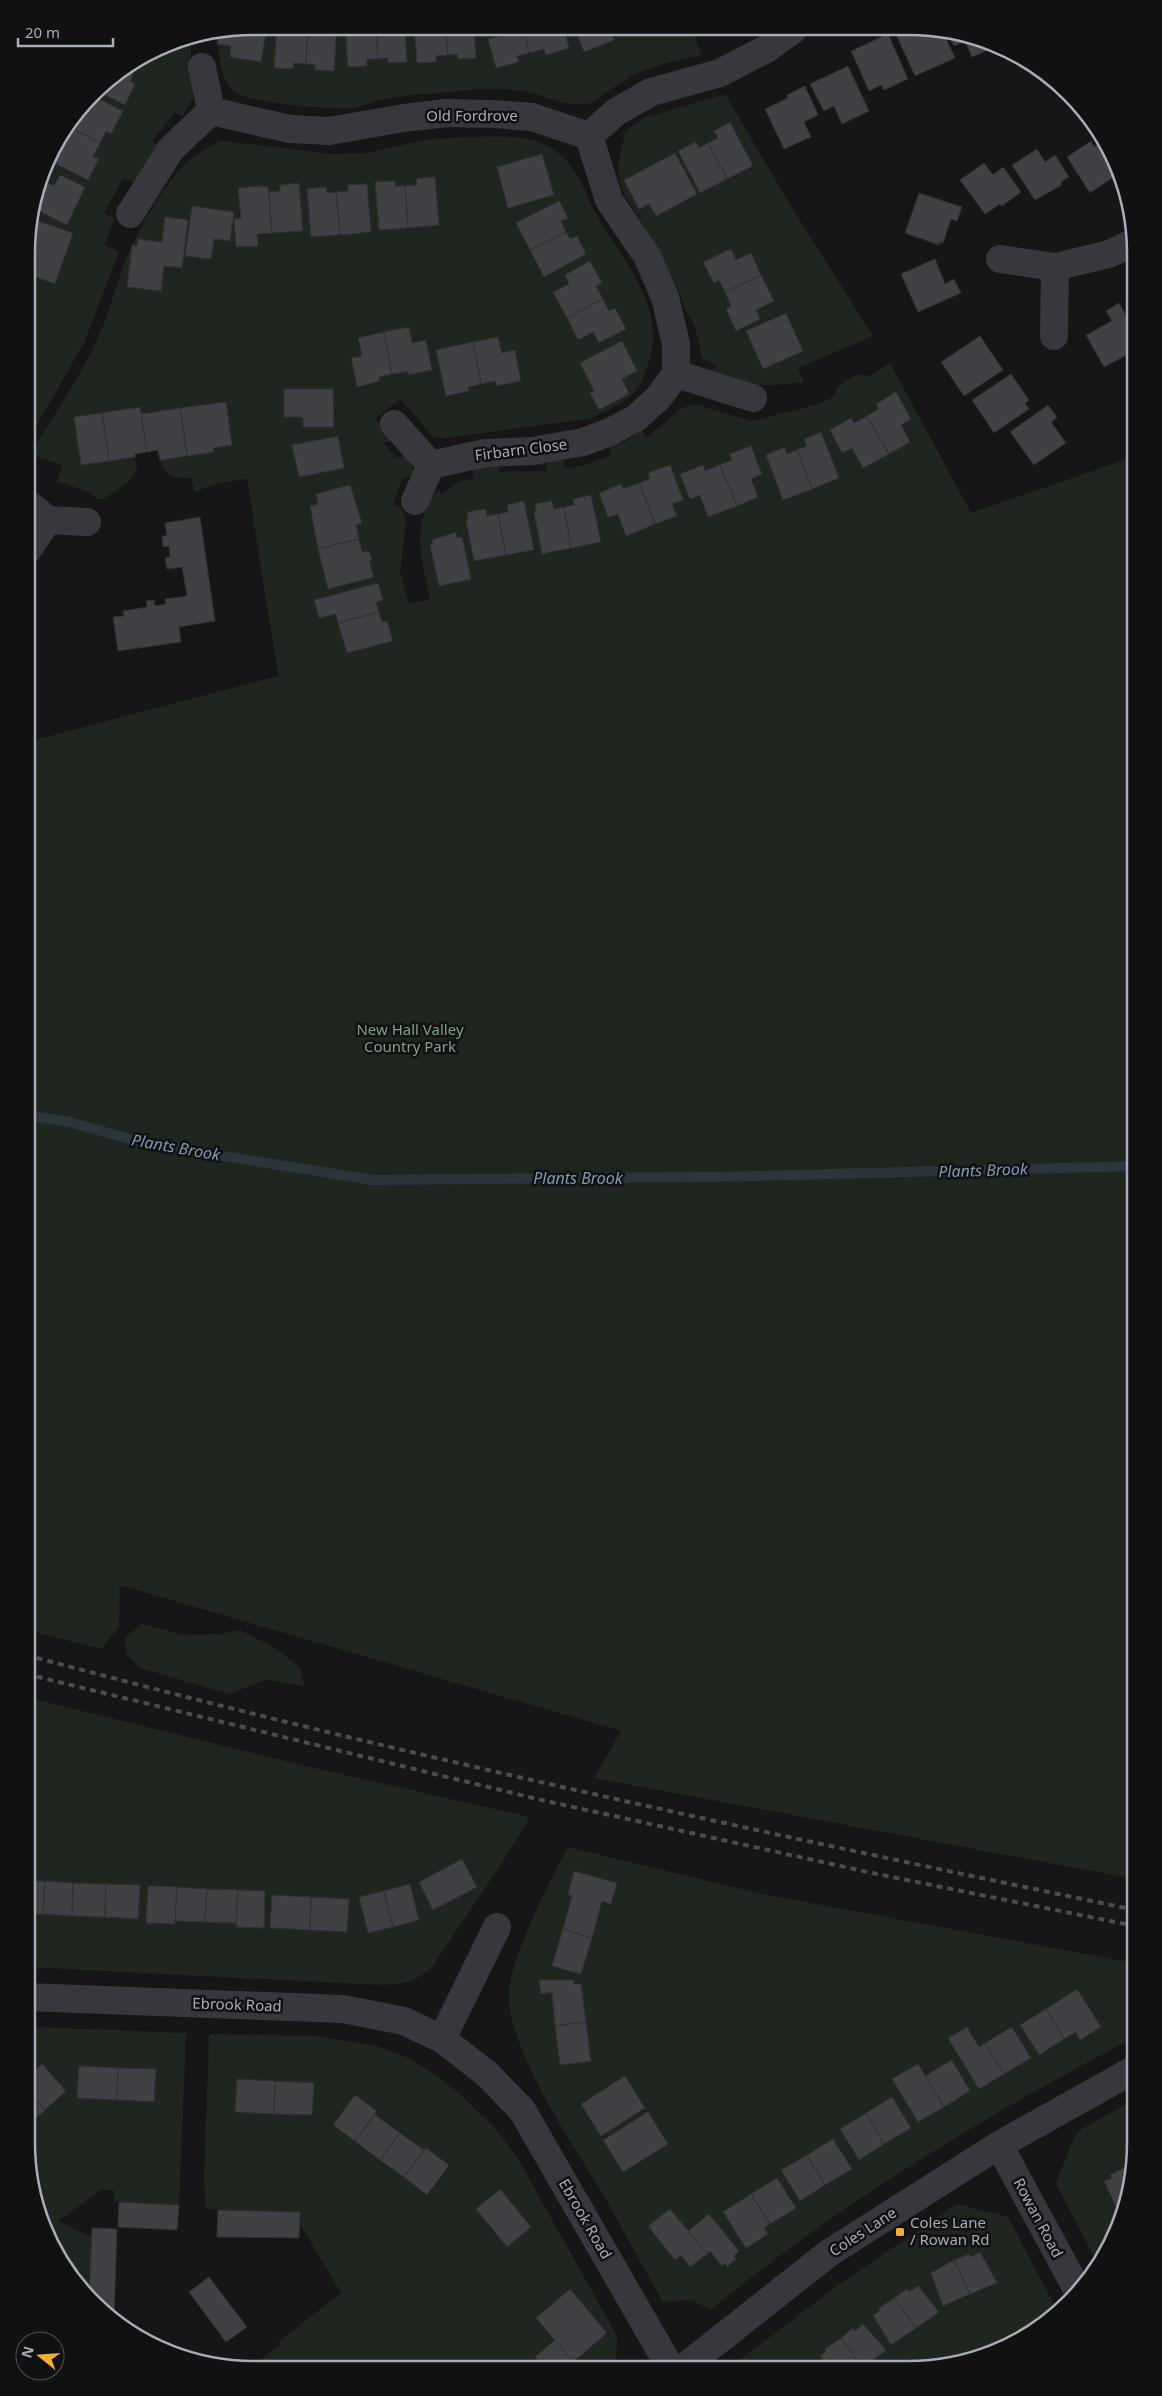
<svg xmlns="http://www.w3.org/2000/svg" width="1162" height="2396" viewBox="0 0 1162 2396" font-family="'Noto Sans',sans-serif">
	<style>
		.green { fill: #1e261f }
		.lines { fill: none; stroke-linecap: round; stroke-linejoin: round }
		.stream { stroke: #2c353c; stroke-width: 10 }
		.building { fill: #404145; stroke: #303034 }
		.street { stroke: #37383d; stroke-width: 28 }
		.rail { stroke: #4a4c52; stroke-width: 4; stroke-dasharray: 6 5; stroke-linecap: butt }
		.poi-dot { fill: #f2b134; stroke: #111113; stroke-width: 2 }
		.labels { text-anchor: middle; stroke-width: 5; stroke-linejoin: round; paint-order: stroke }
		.street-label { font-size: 15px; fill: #a8adb8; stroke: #111113 }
		.park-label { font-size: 15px; fill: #7fa381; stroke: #111113 }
		.poi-label { font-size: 15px; fill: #a8adb8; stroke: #111113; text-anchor: start }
		.water-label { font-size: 16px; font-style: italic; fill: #7f9bb3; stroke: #111113 }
		.rim { fill: none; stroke: #a8adb8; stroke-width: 2.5 }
	</style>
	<rect width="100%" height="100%" fill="#161618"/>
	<g class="green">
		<path d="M253,26L701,29L693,33L702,55L667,63L632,75L591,103C568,108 551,98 529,92C516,89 500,89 487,89C475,89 462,91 449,92C428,94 406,95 385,99C374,101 364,107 352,108C330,109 244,105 230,88C220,75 217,49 218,33Z"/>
		<polygon points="190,39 193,98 183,116 174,113 152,141 160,146 134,182 123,179 104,213 115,219 104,245 119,252 84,343 27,442 27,238 50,153 103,83 167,43"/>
		<path d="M725,94L794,211L873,336L798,368L804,382C762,387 749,387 708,374L717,365L702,358L695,326L685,310L680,293L658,249L623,192L619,179L618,167L625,132L643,118Z"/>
		<path d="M465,137C492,137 527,133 551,148C579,165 584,194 599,219C628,267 671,315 645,372C643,377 641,385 637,389C627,403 604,412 589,419L443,438L434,437L400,399L375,419L394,439L384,443L396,458L407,454L412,467V476L402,479L393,505L402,508L406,520L400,572L409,604L430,599C421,561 410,520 439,488L441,495L460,481L474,478L472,467L498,463L500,472L547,471L546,462L564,460L565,469L587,464L611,455L609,447L624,442L641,431L647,438L680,409L693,404L752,421L815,405L832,398L839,386L856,374L870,376L890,363L971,513L1136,456L1135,1879L594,1778L621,1731L120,1585L119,1627L101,1649L26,1630L27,742L278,676L247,479L219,483L195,492L191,478C168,479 161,472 158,450L135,454L137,471L126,484L104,499H97L86,491L57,481L63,465L30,455C52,417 79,379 97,340C112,309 118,273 133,243C151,207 183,150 224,141L333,154L367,153L425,140Z"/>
		<polygon points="142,1624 185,1635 221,1634 240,1630 277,1649 301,1669 304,1686 266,1680 229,1694 140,1668 127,1654 125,1637"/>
		<path d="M26,1697L314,1768L530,1817L502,1863L432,1967C409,1988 391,1985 362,1984L26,1967Z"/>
		<path d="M568,1847L762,1894L1135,1963V2037C986,2115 841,2203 710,2310L692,2300L663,2302C643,2267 624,2231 604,2196C575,2148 506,2047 509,1993C511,1957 550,1880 568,1847Z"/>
		<path d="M36,2027L186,2033L179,2205L114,2201V2190H101L58,2221L91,2237L89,2297C81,2288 71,2279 64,2268C19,2200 26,2114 26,2035Z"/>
		<polygon points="209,2034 316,2036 377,2046 411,2059 439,2077 463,2097 495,2128 517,2157 617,2336 616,2369 244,2368 248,2364 251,2367 280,2345 278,2342 341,2293 300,2224 300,2212 206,2209 204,2182"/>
		<polygon points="1135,2099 1135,2157 1119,2229 1098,2265 1056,2183 1075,2136 1080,2130"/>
		<polygon points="957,2204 1008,2217 1057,2310 1037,2329 981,2358 909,2370 728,2369 838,2285"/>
	</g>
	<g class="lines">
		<polyline class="stream" points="27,1115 70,1122 143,1143 372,1180 714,1177 1136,1166"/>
	</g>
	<g class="building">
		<polygon points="253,26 267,26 261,62 230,57 231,46 217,44 219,33"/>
		<polygon points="277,26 308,27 306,64 294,63 293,69 274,68"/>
		<polygon points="308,27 337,27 334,71 315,70 315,64 306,64"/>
		<polygon points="345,27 376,27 378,59 367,59 367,66 348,67"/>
		<polygon points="376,27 405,27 407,62 388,63 388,58 378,59"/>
		<polygon points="414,27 445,27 448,55 436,56 436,62 417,63"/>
		<polygon points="445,27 474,28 476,58 458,59 457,54 448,55"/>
		<polygon points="498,28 523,28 529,53 517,56 519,62 496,68 488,39 500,36"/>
		<polygon points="523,28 564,28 569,48 546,55 544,49 529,53"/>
		<polygon points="575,28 609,28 614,40 584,52"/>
		<polygon points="900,30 942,30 955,58 915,76 895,32"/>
		<polygon points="947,31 953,31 997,46 972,57 965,41 954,46"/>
		<polygon points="888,34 908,79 884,90 881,85 869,91 851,51"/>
		<polygon points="848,66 869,111 842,124 834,106 824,111 810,84"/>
		<polygon points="129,67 135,70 130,81 135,84 125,105 99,92 103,83"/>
		<polygon points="805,86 818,115 804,122 811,137 784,149 765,109 788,98 787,95"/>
		<polygon points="97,98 123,111 111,134 106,131 100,143 69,127 85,107 91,110"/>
		<polygon points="730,122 753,166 727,179 708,143 718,138 714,131"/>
		<polygon points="69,127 100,143 93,157 99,159 88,180 48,160 50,153"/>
		<polygon points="1104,140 1124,182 1117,186 1112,178 1090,193 1067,157 1091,141 1094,147"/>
		<polygon points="696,142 699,148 708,143 727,179 700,193 678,151"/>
		<polygon points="1037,149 1045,162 1055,155 1069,177 1061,182 1062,185 1035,200 1012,165"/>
		<polygon points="675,153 697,194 656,216 649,204 639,209 624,180"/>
		<polygon points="542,154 554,195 508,208 497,167"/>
		<polygon points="984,163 993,175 1003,167 1021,192 1002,206 1000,204 985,214 960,180"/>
		<polygon points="60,175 85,187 67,225 35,209 42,180 54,186"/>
		<polygon points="435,177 439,225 408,228 405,186 417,185 416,179"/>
		<polygon points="395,181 395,186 405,186 408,228 379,230 375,182"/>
		<polygon points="299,183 303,231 272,233 269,192 280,191 280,185"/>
		<polygon points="367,184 371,232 340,235 336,192 348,191 348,185"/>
		<polygon points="258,186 268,187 272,233 257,234 258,246 236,247 234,219 241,218 238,188"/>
		<polygon points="326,187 327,193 336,192 340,235 311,237 307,189"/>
		<polygon points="919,193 962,207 957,221 951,219 943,243 939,242 939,245 905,233"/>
		<polygon points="559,201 568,218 561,221 566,232 530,250 516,223"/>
		<polygon points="192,206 234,212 230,241 214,239 211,259 185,256"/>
		<polygon points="165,217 188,220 182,268 164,266 161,291 127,287 132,245 137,246 138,239 162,242"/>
		<polygon points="32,219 73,233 55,284 28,274 30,268 27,267 27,238"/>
		<polygon points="566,232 570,239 577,236 586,254 544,277 530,250"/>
		<polygon points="731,249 736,260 751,253 761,275 725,292 719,280 714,283 703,262"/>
		<polygon points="935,259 945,284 954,279 961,293 918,312 901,274"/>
		<polygon points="590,261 602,283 596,286 603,299 567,318 553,292 569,284 565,275"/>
		<polygon points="761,275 774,301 756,310 760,319 736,331 726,309 731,306 725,292"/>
		<polygon points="1136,296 1136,318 1126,301"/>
		<polygon points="603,299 609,311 615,308 626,329 599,343 593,332 578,340 567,318"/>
		<polygon points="1119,303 1136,334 1136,350 1104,367 1086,335 1112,321 1106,311"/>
		<polygon points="786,313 803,351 763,369 746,331"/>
		<polygon points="409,327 412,343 426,340 432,370 408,375 408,371 392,374 384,332"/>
		<polygon points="384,332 392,374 379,377 380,381 357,387 351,358 362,356 358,338"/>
		<polygon points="980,336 1003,370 964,396 941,362"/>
		<polygon points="498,337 502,353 515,350 521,381 496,386 496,381 481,384 473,342"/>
		<polygon points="622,341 637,371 622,379 629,394 599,410 590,393 594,391 580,363"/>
		<polygon points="473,342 481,384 468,387 469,391 446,396 436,350"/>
		<polygon points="1011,374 1029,400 1025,403 1029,409 994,433 972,400"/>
		<polygon points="284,389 333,389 334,427 303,427 303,417 284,417"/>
		<polygon points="896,392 911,419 901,425 910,442 889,454 867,416 879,409 876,404"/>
		<polygon points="226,402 232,445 213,448 214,452 187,456 180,408"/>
		<polygon points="1048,405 1057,417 1051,422 1066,443 1034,465 1010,432"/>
		<polygon points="140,407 147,452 135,454 135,457 109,461 102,413"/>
		<polygon points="27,408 37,422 27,431"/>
		<polygon points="180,408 187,456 160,460 158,450 147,452 141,414"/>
		<polygon points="102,413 109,461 81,465 74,417"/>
		<polygon points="867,416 889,454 863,468 852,448 842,453 830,430 851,418 854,423"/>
		<polygon points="821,432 839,478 812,489 797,450 807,446 804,439"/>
		<polygon points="338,436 344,468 299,477 292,445"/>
		<polygon points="751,446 762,474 751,479 758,497 737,506 720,465 732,460 729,454"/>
		<polygon points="785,447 787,454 797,450 812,489 783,500 766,455"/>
		<polygon points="670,465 683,500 672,504 677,516 655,524 639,483 650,479 648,473"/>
		<polygon points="703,465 705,471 720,465 737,506 708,517 700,495 690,499 680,474"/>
		<polygon points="639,483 655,524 626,536 618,514 608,517 599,493 621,484 623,489"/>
		<polygon points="350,485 362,523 356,525 359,539 318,549 310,506 318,504 316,494"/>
		<polygon points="591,495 601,542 571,548 564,507 574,505 573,499"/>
		<polygon points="524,501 534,550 506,555 498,514 508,512 507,505"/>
		<polygon points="552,501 554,509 564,507 571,548 542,554 534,512 536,512 535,504"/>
		<polygon points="486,509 487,516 498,514 506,555 474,561 466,520 468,520 467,512"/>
		<polygon points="200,517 215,621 179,627 181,642 118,651 113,617 124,616 123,611 147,607 146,601 154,600 155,606 166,604 165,599 187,596 182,567 167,569 165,558 170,557 169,546 163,547 162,536 167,536 165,523"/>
		<polygon points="456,532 457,538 462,537 471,579 439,586 430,545 433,544 432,540"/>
		<polygon points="359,539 362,552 369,551 372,560 369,561 374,577 328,589 318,549"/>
		<polygon points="378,583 383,600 376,602 379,612 338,623 336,614 319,618 314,600"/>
		<polygon points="379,612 382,622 387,621 393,641 347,653 338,623"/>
		<polygon points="462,1859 477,1887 433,1910 419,1882"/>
		<polygon points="574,1871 617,1883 611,1904 602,1901 592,1938 563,1929 572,1896 568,1895"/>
		<polygon points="26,1881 45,1881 43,1914 26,1914"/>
		<polygon points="45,1881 73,1883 72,1916 43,1914"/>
		<polygon points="73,1883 106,1884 105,1917 72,1916"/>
		<polygon points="106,1884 140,1885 138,1919 105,1917"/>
		<polygon points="410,1884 419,1920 393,1927 384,1891"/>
		<polygon points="148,1886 177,1887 175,1924 146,1923"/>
		<polygon points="177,1887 207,1889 205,1922 175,1921"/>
		<polygon points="207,1889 238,1890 236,1923 205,1922"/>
		<polygon points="238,1890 265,1891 264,1928 236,1927"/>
		<polygon points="384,1891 393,1927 368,1933 359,1897"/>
		<polygon points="272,1895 311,1897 310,1930 270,1928"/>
		<polygon points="311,1897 349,1899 347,1932 310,1930"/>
		<polygon points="563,1929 592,1938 581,1974 552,1966"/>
		<polygon points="539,1980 574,1980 574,1984 581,1984 586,2022 555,2026 552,1992 541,1994"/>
		<polygon points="1077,1989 1101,2027 1080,2040 1076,2032 1064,2039 1046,2009"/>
		<polygon points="1046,2009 1064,2039 1039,2055 1020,2025"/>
		<polygon points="586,2022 591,2061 560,2065 555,2026"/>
		<polygon points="967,2027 979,2047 985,2043 1004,2074 979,2089 948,2038"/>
		<polygon points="1012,2027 1031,2058 1004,2074 985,2043"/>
		<polygon points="952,2060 970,2091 944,2107 925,2076"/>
		<polygon points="42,2064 66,2091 45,2110 26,2089 26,2078"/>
		<polygon points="918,2064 944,2107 918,2122 892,2079"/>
		<polygon points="79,2066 118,2068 117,2100 77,2098"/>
		<polygon points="118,2068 156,2069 154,2102 117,2100"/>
		<polygon points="625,2076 645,2108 601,2136 581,2104"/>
		<polygon points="237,2079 275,2081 274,2114 235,2112"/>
		<polygon points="275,2081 314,2083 312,2115 274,2114"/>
		<polygon points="26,2089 45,2110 26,2127"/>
		<polygon points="355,2095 377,2111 355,2141 333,2125"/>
		<polygon points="892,2097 911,2128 884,2144 866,2113"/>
		<polygon points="648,2112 668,2144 623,2172 603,2140"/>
		<polygon points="866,2113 884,2144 859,2160 840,2129"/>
		<polygon points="375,2115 400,2133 380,2160 355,2141"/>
		<polygon points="400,2133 424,2150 404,2177 380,2160"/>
		<polygon points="833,2139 852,2169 825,2185 807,2155"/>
		<polygon points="426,2148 449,2165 427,2195 404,2177"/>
		<polygon points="807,2155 825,2185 800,2201 781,2170"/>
		<polygon points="1128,2166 1131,2173 1123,2212 1119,2213 1104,2181 1112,2178 1110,2175"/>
		<polygon points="777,2178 796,2208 770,2224 751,2194"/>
		<polygon points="500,2189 531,2227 507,2247 476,2209"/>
		<polygon points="751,2194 770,2224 764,2228 768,2234 746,2248 723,2212"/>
		<polygon points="119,2202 179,2205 177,2230 118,2227"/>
		<polygon points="670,2209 707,2254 690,2267 681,2255 675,2260 648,2226"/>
		<polygon points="218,2210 300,2212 299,2238 217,2237"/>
		<polygon points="709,2214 739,2251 734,2256 736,2259 727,2267 725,2263 722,2266 710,2251 707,2254 688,2231"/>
		<polygon points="92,2228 117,2229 114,2320 104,2314 89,2297"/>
		<polygon points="980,2252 997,2283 970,2294 954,2260 969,2254 971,2257"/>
		<polygon points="954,2260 970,2294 943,2306 931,2273"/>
		<polygon points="209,2277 247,2327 226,2342 189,2292"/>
		<polygon points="918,2286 939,2312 916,2328 894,2298 907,2289 909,2292"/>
		<polygon points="570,2289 607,2333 573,2362 536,2318"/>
		<polygon points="894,2298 916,2328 891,2345 873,2315 880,2311 878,2309"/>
		<polygon points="863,2324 886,2350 863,2368 841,2338 853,2328 855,2331"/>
		<polygon points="841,2338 863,2368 861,2370 830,2370 820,2356 826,2352 825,2349"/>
		<polygon points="555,2340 573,2362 571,2364 575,2369 545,2369 535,2357"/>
	</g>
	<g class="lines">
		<g class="street">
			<polyline points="211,111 290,129 329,131 404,118 447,113 493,114 532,117 589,136 616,112 651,92 720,73 768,48 793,30"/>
			<polyline points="130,214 171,149 211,111 202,67"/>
			<polyline points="1000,259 1055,267 1054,336"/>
			<polyline points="1055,267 1109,254 1134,242"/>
			<polyline points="676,374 753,398"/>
			<polyline points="394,424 431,465 415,501"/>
			<polyline points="431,465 485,453 533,451 583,442 610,432 636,418 658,398 676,374 676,344 665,297 647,256 609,200 589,136"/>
			<polyline points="27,503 48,520"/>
			<polyline points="27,551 48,520 87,522"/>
			<polyline points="26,1997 343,2009 404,2021 442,2039 487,2074 522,2110 671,2369"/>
			<polyline points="442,2039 497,1927"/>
			<polyline points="999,2145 1078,2291"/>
			<polyline points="682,2369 829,2253 999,2145 1135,2069"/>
		</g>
		<g class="rail">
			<path d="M26,1655C393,1754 764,1833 1135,1910"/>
			<polyline points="26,1674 537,1799 872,1873 1135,1926"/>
		</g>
	</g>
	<rect class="poi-dot" x="895" y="2227" width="10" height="10" rx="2.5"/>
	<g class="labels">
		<g class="street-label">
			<text x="472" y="121">Old Fordrove</text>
			<text transform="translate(521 450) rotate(-7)" y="5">Firbarn Close</text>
			<text transform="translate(237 2005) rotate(2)" y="5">Ebrook Road</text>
			<text transform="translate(1038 2218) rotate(62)" y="5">Rowan Road</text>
			<text transform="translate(585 2219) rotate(60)" y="5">Ebrook Road</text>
			<text transform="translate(863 2232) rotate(-33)" y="5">Coles Lane</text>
		</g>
		<g class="park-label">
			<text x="410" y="1035">New Hall Valley<tspan x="410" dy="17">Country Park</tspan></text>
		</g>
		<g class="poi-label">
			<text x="910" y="2228">Coles Lane<tspan x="910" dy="17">/ Rowan Rd</tspan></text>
		</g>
		<g class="water-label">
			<text transform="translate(176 1147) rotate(10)" y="6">Plants Brook</text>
			<text transform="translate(983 1170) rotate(-2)" y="6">Plants Brook</text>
			<text x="578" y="1184">Plants Brook</text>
		</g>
	</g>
	<path d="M0 0H1162V2396H0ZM253 35H909A218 218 0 0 1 1127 253V2143A218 218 0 0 1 909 2361H253A218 218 0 0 1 35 2143V253A218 218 0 0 1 253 35Z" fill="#111113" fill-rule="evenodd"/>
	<path class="rim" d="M253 35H909A218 218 0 0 1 1127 253V2143A218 218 0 0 1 909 2361H253A218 218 0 0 1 35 2143V253A218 218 0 0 1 253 35Z"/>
	<g transform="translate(40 2356) rotate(287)"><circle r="24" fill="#111113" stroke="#4d4f55"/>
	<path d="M0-4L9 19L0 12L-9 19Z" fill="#f2b134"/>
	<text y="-8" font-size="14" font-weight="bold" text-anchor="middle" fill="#a8adb8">N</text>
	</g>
	<path d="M18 38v8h95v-8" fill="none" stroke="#a8adb8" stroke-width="2.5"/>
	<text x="25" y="38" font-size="15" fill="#a8adb8" stroke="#111113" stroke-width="4" paint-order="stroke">20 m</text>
</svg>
